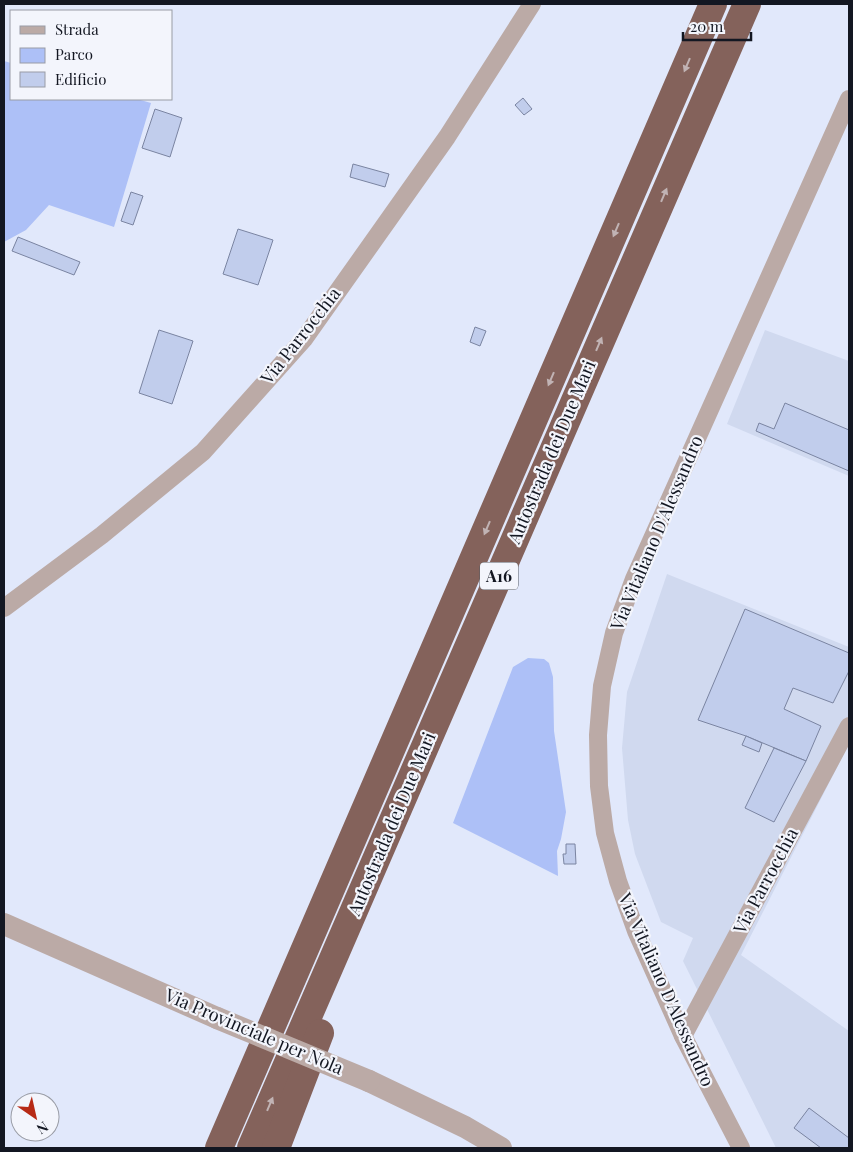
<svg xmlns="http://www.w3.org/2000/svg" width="853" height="1152" viewBox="0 0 853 1152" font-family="'Playfair Display',serif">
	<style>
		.built { fill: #d0d9ef }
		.green { fill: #adc0f7 }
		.building { fill: #c1cdec; stroke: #7a84a1 }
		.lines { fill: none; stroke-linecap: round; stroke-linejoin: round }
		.minor { stroke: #bbaaa6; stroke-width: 18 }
		.tertiary { stroke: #bbaaa6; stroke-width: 22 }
		.motorway { stroke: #84625b; stroke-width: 28 }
		.tertiary-bridge { stroke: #bbaaa6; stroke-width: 22 }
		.oneway { fill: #c1b3b4 }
		.labels { text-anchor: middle; stroke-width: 4.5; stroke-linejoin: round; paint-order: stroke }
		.shield { fill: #f3f5fc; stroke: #565a63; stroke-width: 1 }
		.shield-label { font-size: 16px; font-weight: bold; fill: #131722 }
		.street-label { font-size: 18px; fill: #131722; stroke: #f3f5fc }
	</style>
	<rect width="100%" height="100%" fill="#e1e8fb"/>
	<g class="built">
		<polygon points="765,330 849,361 849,476 727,424"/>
		<polygon points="667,574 849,647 849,744 741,955 849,1031 849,1148 776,1148 683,961 693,938 661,922 635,854 628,820 622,748 627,692"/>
	</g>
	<g class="green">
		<polygon points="4,61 11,63 11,99 137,99 151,103 114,227 49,205 26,230 4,242"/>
		<polygon points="528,658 544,659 549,663 553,677 554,731 566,812 561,839 557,851 558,876 453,823 513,667"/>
	</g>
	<g class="building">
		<polygon points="523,98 532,109 524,115 515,105"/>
		<polygon points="155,109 182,118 170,157 142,148"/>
		<polygon points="353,164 389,174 385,187 350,177"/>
		<polygon points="131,192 143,196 133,225 121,221"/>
		<polygon points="238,229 273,240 258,285 223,274"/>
		<polygon points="18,237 80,262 74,275 12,251"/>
		<polygon points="475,327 486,331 480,346 470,342"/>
		<polygon points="159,330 193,341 172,404 139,393"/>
		<polygon points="785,403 849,430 849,471 756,431 759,423 774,429"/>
		<polygon points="745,609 849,653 849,671 833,703 793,688 784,709 821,726 806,761 746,736 698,720"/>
		<polygon points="746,736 762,743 759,752 742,745"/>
		<polygon points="774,748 806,761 774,822 745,808"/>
		<polygon points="566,844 575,844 576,864 564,864 563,854 566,854"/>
		<polygon points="809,1108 849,1138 849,1148 821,1148 794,1128"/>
	</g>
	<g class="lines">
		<g class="minor">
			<polyline points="4,608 102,535 203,452 304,339 447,137 532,4"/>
			<polyline points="683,1036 849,726"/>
			<polyline points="741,1148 683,1036 636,931 618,881 605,833 599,786 598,735 602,686 614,633 634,579 849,99"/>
		</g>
		<g class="tertiary">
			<polyline points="4,924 217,1018"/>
			<polyline points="369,1081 465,1127 501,1148"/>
		</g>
		<g class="motorway">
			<polyline points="219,1148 713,4"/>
			<polyline points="251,1148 747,4"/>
			<polyline points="276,1148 320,1033"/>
		</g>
		<polyline class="tertiary-bridge" points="217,1018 369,1081"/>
	</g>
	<defs><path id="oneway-solid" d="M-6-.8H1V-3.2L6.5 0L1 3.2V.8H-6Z" transform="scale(1.25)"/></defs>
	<g class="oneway">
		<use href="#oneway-solid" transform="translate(687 65) rotate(113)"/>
		<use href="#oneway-solid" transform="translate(664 195) rotate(-67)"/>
		<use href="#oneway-solid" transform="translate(616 230) rotate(113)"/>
		<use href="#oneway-solid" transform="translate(599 344) rotate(-67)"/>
		<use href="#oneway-solid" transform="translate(551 379) rotate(113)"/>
		<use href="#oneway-solid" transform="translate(487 528) rotate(113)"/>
		<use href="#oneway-solid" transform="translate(270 1104) rotate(-67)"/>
	</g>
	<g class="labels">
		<rect class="shield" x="480" y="562.5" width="38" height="27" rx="4"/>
		<g class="shield-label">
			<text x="499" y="582">A16</text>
		</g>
		<g class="street-label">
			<text transform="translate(301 336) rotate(-52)" y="6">Via Parrocchia</text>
			<text transform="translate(552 452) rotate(-67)" y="6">Autostrada dei Due Mari</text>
			<text transform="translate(657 533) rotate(-67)" y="6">Via Vitaliano D'Alessandro</text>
			<text transform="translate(392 824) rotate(-67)" y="6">Autostrada dei Due Mari</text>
			<text transform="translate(766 881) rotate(-62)" y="6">Via Parrocchia</text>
			<text transform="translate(666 990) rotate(66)" y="6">Via Vitaliano D'Alessandro</text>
			<text transform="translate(254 1032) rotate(23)" y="6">Via Provinciale per Nola</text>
		</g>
	</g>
	<rect width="853" height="1152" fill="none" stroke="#131722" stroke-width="10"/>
	<rect x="10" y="10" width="162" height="90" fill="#f3f5fc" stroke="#999ca5"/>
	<rect x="20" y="26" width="25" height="8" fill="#bbaaa6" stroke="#999ca5"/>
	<text x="55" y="35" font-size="15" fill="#131722">Strada</text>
	<rect x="20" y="48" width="25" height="15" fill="#adc0f7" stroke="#999ca5"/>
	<text x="55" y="60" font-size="15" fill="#131722">Parco</text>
	<rect x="20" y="72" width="25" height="15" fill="#c1cdec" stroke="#999ca5"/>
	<text x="55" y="85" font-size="15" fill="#131722">Edificio</text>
	<g transform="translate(35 1117) rotate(146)"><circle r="24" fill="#f3f5fc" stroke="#999ca5"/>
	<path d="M0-4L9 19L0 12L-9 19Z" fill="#b72a16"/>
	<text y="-8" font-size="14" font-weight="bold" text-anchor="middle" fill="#131722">N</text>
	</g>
	<path d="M683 32v8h68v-8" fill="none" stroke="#131722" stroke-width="2.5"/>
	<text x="690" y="32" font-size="15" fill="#131722" stroke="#f3f5fc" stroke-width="4" paint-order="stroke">20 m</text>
</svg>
